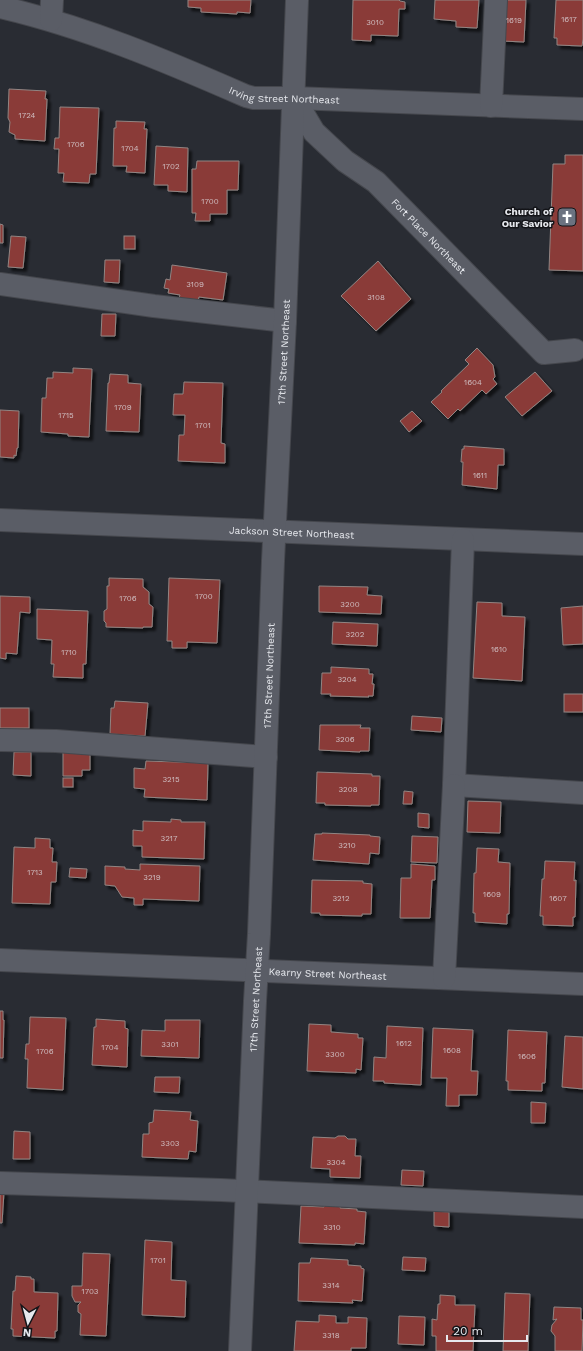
<svg xmlns="http://www.w3.org/2000/svg" width="583" height="1351" viewBox="0 0 583 1351" font-family="'Work Sans',sans-serif">
	<style>
		.building { fill: #8a3b37; stroke: #918583; filter: url(#shadow) }
		.lines { fill: none; stroke-linecap: round; stroke-linejoin: round }
		.minor-casing { stroke: #45474d; stroke-width: 24 }
		.minor { stroke: #5a5d66; stroke-width: 22 }
		.labels { text-anchor: middle; stroke-width: 3; stroke-linejoin: round; paint-order: stroke }
		.number-label { font-size: 8px; fill: #cfbdc0 }
		.street-label { font-size: 10px; fill: #e6e8ed; stroke: #131418 }
		.poi-label { font-size: 10px; font-weight: bold; fill: #e6e8ed; stroke: #131418; text-anchor: end }
	</style>
	<defs>
		<filter id="shadow"><feDropShadow dx="3.5" dy="3.5" stdDeviation="1" flood-color="#0009"/></filter>
	</defs>
	<rect width="100%" height="100%" fill="#292c33"/>
	<g class="building">
		<polygon points="188,0 251,0 250,13 237,12 237,14 201,12 201,8 188,7"/>
		<polygon points="353,0 399,0 400,1 405,2 405,9 399,9 398,36 371,35 371,41 352,40"/>
		<polygon points="435,0 479,0 477,28 456,27 456,21 434,19"/>
		<polygon points="504,0 526,0 524,42 502,41"/>
		<polygon points="556,0 583,0 583,39 582,46 557,45 557,38 554,38"/>
		<polygon points="9,89 46,91 45,99 47,99 45,141 15,139 15,135 9,132 10,122 8,118"/>
		<polygon points="60,107 99,108 96,174 90,174 89,183 63,182 64,173 58,173 59,149 54,149 55,138 59,138"/>
		<polygon points="116,121 145,122 144,129 147,129 145,173 126,172 127,166 113,166 114,128 116,128"/>
		<polygon points="156,146 188,148 187,192 168,191 168,185 154,185"/>
		<polygon points="565,155 583,155 583,271 549,270 553,164 565,164"/>
		<polygon points="197,161 239,161 238,190 227,190 227,214 210,214 210,221 195,221 196,213 192,213 192,169 196,169"/>
		<polygon points="0,224 3,225 3,243 0,243"/>
		<polygon points="11,236 26,237 23,268 8,267"/>
		<rect x="124" y="236" width="11" height="13"/>
		<polygon points="105,260 120,260 119,283 104,282"/>
		<polygon points="378,261 411,299 376,331 341,296"/>
		<polygon points="172,265 227,273 223,300 199,297 198,301 179,298 180,295 168,293 169,289 164,288 166,279 170,280"/>
		<polygon points="102,314 116,314 115,336 101,336"/>
		<polygon points="477,348 493,365 495,377 493,379 497,384 486,394 482,390 460,411 458,409 448,419 431,402 442,392 441,391 469,364 465,360"/>
		<polygon points="73,368 92,369 89,437 68,436 68,434 41,432 42,398 46,398 47,378 53,378 53,372 73,373"/>
		<polygon points="535,372 552,391 522,416 505,397"/>
		<polygon points="110,374 128,375 128,383 141,384 139,432 106,431 108,383 109,383"/>
		<polygon points="184,382 223,383 221,443 225,444 225,463 178,461 179,435 184,435 185,415 173,415 174,394 183,394"/>
		<polygon points="0,410 19,411 18,448 17,448 16,456 14,455 14,458 0,457"/>
		<polygon points="412,411 422,421 409,432 400,421"/>
		<polygon points="464,446 504,449 504,465 498,465 497,489 462,485 463,462 461,462 462,449 464,449"/>
		<polygon points="109,578 143,579 143,587 149,592 149,604 153,607 152,627 143,627 143,628 106,627 106,623 104,621 104,611 107,609 107,586 109,586"/>
		<polygon points="169,578 220,580 217,643 187,642 187,648 172,648 172,641 167,641"/>
		<polygon points="319,586 368,587 367,595 382,596 381,614 319,612"/>
		<polygon points="0,596 30,597 30,613 20,612 17,654 6,653 6,659 0,658"/>
		<polygon points="477,602 502,603 502,616 525,617 522,681 473,678"/>
		<polygon points="583,606 583,644 563,645 561,608"/>
		<polygon points="37,609 88,611 86,664 83,664 83,678 53,677 54,664 51,664 52,640 37,639"/>
		<polygon points="333,622 378,624 377,646 332,644"/>
		<polygon points="331,667 369,669 369,674 373,674 372,684 374,684 373,696 368,696 369,697 330,696 331,694 321,694 322,673 331,673"/>
		<rect x="564" y="694" width="19" height="18"/>
		<polygon points="115,701 148,703 145,736 110,734 111,708 114,708"/>
		<rect x="0" y="708" width="29" height="20"/>
		<polygon points="412,716 442,718 441,732 411,730"/>
		<polygon points="320,725 361,725 360,728 370,728 369,751 360,751 360,752 319,750"/>
		<polygon points="14,752 31,752 31,776 13,775"/>
		<polygon points="63,752 90,752 90,770 82,770 82,776 63,776"/>
		<polygon points="146,761 208,763 207,800 144,797 145,789 134,788 134,768 145,769"/>
		<polygon points="317,772 372,774 372,776 380,776 379,805 371,805 371,806 325,805 325,803 316,803"/>
		<rect x="63" y="778" width="10" height="9"/>
		<polygon points="404,791 413,792 412,804 403,804"/>
		<polygon points="468,801 501,802 500,833 467,832"/>
		<polygon points="418,813 429,814 429,828 418,827"/>
		<polygon points="171,819 181,820 181,822 205,822 204,859 142,857 142,846 133,846 133,830 143,831 143,821 171,822"/>
		<polygon points="322,833 370,835 370,836 380,837 379,854 370,853 369,864 313,860 315,834 322,834"/>
		<polygon points="412,836 438,837 437,863 411,862"/>
		<polygon points="35,838 50,839 50,848 53,848 52,862 57,862 56,882 51,882 50,904 12,903 14,847 35,848"/>
		<polygon points="477,848 499,849 498,862 510,863 509,914 507,914 507,924 475,922 475,913 473,913 474,873 476,873"/>
		<polygon points="545,861 575,862 574,881 576,880 575,917 573,917 573,926 543,925 543,916 540,916 542,879 544,879"/>
		<polygon points="140,864 200,866 199,901 143,899 143,905 134,905 134,898 122,897 115,886 105,885 105,866 125,867 125,869 140,870"/>
		<polygon points="411,864 435,866 435,880 432,880 430,918 400,918 401,878 411,878"/>
		<polygon points="70,868 87,869 86,878 69,877"/>
		<polygon points="312,880 363,881 363,883 372,884 371,914 362,914 362,916 320,915 320,913 311,913"/>
		<polygon points="0,1011 3,1011 3,1020 4,1020 3,1058 0,1058"/>
		<polygon points="30,1017 66,1018 63,1090 27,1088 28,1059 25,1059 26,1044 29,1044"/>
		<polygon points="96,1019 125,1021 125,1028 128,1029 127,1067 92,1065 94,1027 96,1027"/>
		<polygon points="165,1020 200,1020 199,1058 141,1056 142,1030 165,1031"/>
		<polygon points="309,1024 331,1025 331,1032 358,1034 358,1038 363,1038 361,1070 356,1069 356,1073 307,1071"/>
		<polygon points="387,1026 423,1028 421,1085 384,1083 384,1081 373,1081 374,1057 386,1058"/>
		<polygon points="433,1028 473,1030 471,1071 478,1071 477,1095 459,1095 459,1106 446,1106 447,1078 431,1078"/>
		<polygon points="508,1030 547,1032 545,1083 542,1083 542,1091 508,1090 508,1081 506,1081"/>
		<polygon points="565,1036 583,1037 583,1089 562,1087"/>
		<polygon points="155,1077 180,1077 179,1093 154,1092"/>
		<polygon points="531,1102 546,1103 545,1123 531,1123"/>
		<polygon points="154,1110 191,1112 190,1120 198,1121 196,1152 189,1151 188,1159 142,1157 143,1134 149,1134 149,1123 153,1122"/>
		<polygon points="14,1131 30,1132 30,1159 13,1159"/>
		<polygon points="338,1136 345,1136 348,1139 356,1139 355,1156 361,1156 360,1178 330,1177 330,1169 311,1168 313,1137 335,1138"/>
		<polygon points="402,1170 424,1171 423,1186 401,1185"/>
		<polygon points="0,1191 4,1192 2,1223 0,1223"/>
		<polygon points="325,1202 341,1203 340,1208 357,1209 357,1211 366,1212 364,1244 355,1243 355,1245 299,1243 301,1206 324,1207"/>
		<polygon points="434,1211 449,1212 449,1227 434,1226"/>
		<polygon points="145,1240 172,1242 171,1280 186,1281 185,1317 142,1315"/>
		<polygon points="83,1253 110,1254 106,1336 80,1335 81,1314 78,1312 78,1305 81,1302 75,1302 72,1296 72,1286 82,1286"/>
		<polygon points="403,1257 426,1258 425,1271 402,1270"/>
		<polygon points="311,1258 348,1260 348,1265 361,1266 361,1268 364,1269 362,1301 352,1300 353,1303 298,1301 299,1263 310,1263"/>
		<polygon points="16,1276 31,1277 31,1279 34,1279 34,1292 58,1293 57,1331 55,1331 55,1338 13,1336 13,1329 11,1329 13,1291 15,1291"/>
		<polygon points="505,1293 530,1294 528,1351 503,1351"/>
		<polygon points="440,1295 455,1296 455,1305 475,1305 473,1351 436,1351 436,1336 432,1336 432,1319 437,1320 438,1304 440,1304"/>
		<polygon points="554,1307 581,1308 581,1320 583,1320 582,1351 555,1351 555,1336 551,1331 552,1325 557,1319 553,1320"/>
		<polygon points="319,1315 336,1316 336,1323 348,1323 348,1317 367,1318 366,1348 351,1348 351,1351 294,1351 296,1321 319,1322"/>
		<polygon points="399,1316 425,1317 424,1345 398,1344"/>
	</g>
	<g class="lines">
		<defs>
			<g id="minor">
				<path id="s1" d="M0,7C86,27 166,61 246,96L254,98H294L583,109"/>
				<polyline points="51,20 52,0"/>
				<path id="s2" d="M294,98L314,132L345,161L376,182L544,353L575,350"/>
				<polyline points="491,106 496,0"/>
				<polyline points="0,284 154,306 285,321"/>
				<path id="s3" d="M0,520L583,544"/>
				<polyline points="463,540 454,785 583,793"/>
				<polyline points="0,740 56,741 266,757"/>
				<path id="s4" d="M0,960L583,984"/>
				<polyline points="444,978 454,785"/>
				<polyline points="0,1183 221,1190 583,1207"/>
				<path id="s5" d="M240,1351L255,1001L259,934L273,561L285,321L297,0"/>
			</g>
		</defs>
		<use href="#minor" class="minor-casing"/>
		<use href="#minor" class="minor"/>
	</g>
	<defs>
		<symbol id="church-square" viewBox="-11 -11 22 22"><rect x="-9" y="-9" width="18" height="18" rx="4" fill="#6b7280" stroke="#131418"/><path d="M-1.2-6h2.4v3.5h3.3v2.4h-3.3V6h-2.4V-.1h-3.3v-2.4h3.3Z" fill="#fff"/></symbol>
	</defs>
	<g fill-rule="evenodd">
		<use href="#church-square" x="556" y="206" width="22" height="22"/>
	</g>
	<g class="labels">
		<g class="number-label">
			<text x="569" y="22">1617</text>
			<text x="514" y="23">1619</text>
			<text x="375" y="25">3010</text>
			<text x="27" y="118">1724</text>
			<text x="76" y="147">1706</text>
			<text x="130" y="151">1704</text>
			<text x="171" y="169">1702</text>
			<text x="210" y="204">1700</text>
			<text x="195" y="287">3109</text>
			<text x="376" y="300">3108</text>
			<text x="473" y="385">1604</text>
			<text x="123" y="410">1709</text>
			<text x="66" y="418">1715</text>
			<text x="203" y="428">1701</text>
			<text x="480" y="478">1611</text>
			<text x="204" y="599">1700</text>
			<text x="128" y="601">1706</text>
			<text x="350" y="607">3200</text>
			<text x="355" y="637">3202</text>
			<text x="499" y="652">1610</text>
			<text x="69" y="655">1710</text>
			<text x="347" y="682">3204</text>
			<text x="345" y="742">3206</text>
			<text x="171" y="782">3215</text>
			<text x="348" y="792">3208</text>
			<text x="169" y="841">3217</text>
			<text x="347" y="848">3210</text>
			<text x="35" y="875">1713</text>
			<text x="152" y="880">3219</text>
			<text x="492" y="897">1609</text>
			<text x="341" y="901">3212</text>
			<text x="558" y="901">1607</text>
			<text x="404" y="1046">1612</text>
			<text x="170" y="1047">3301</text>
			<text x="110" y="1050">1704</text>
			<text x="452" y="1053">1608</text>
			<text x="45" y="1054">1706</text>
			<text x="335" y="1057">3300</text>
			<text x="527" y="1059">1606</text>
			<text x="170" y="1146">3303</text>
			<text x="336" y="1165">3304</text>
			<text x="332" y="1230">3310</text>
			<text x="158" y="1263">1701</text>
			<text x="331" y="1288">3314</text>
			<text x="90" y="1294">1703</text>
			<text x="331" y="1338">3318</text>
		</g>
		<g class="street-label">
			<text dy="4" stroke="none"><textPath href="#s1" startOffset="300">Irving Street Northeast</textPath></text>
			<text dy="4" stroke="none"><textPath href="#s2" startOffset="195">Fort Place Northeast</textPath></text>
			<text dy="4" stroke="none"><textPath href="#s5" startOffset="1000">17th Street Northeast</textPath></text>
			<text dy="4" stroke="none"><textPath href="#s3" startOffset="292">Jackson Street Northeast</textPath></text>
			<text dy="4" stroke="none"><textPath href="#s5" startOffset="676">17th Street Northeast</textPath></text>
			<text dy="4" stroke="none"><textPath href="#s4" startOffset="328">Kearny Street Northeast</textPath></text>
			<text dy="4" stroke="none"><textPath href="#s5" startOffset="352">17th Street Northeast</textPath></text>
		</g>
		<g class="poi-label">
			<text x="553" y="215">Church of<tspan x="553" dy="12">Our Savior</tspan></text>
		</g>
	</g>
	<g transform="translate(28 1323) rotate(186)" stroke="#131418" stroke-width="3" paint-order="stroke">
	<path d="M0-3L7 15L0 10L-7 15Z" fill="#e6e8ed"/>
	<text y="-6" font-size="11" font-weight="bold" text-anchor="middle" fill="#e6e8ed">N</text>
	</g>
	<path d="M447 1335v6h80v-6" fill="none" stroke="#e6e8ed" stroke-width="2"/>
	<text x="453" y="1335" font-size="12" fill="#e6e8ed" stroke="#131418" stroke-width="3" paint-order="stroke">20 m</text>
</svg>
